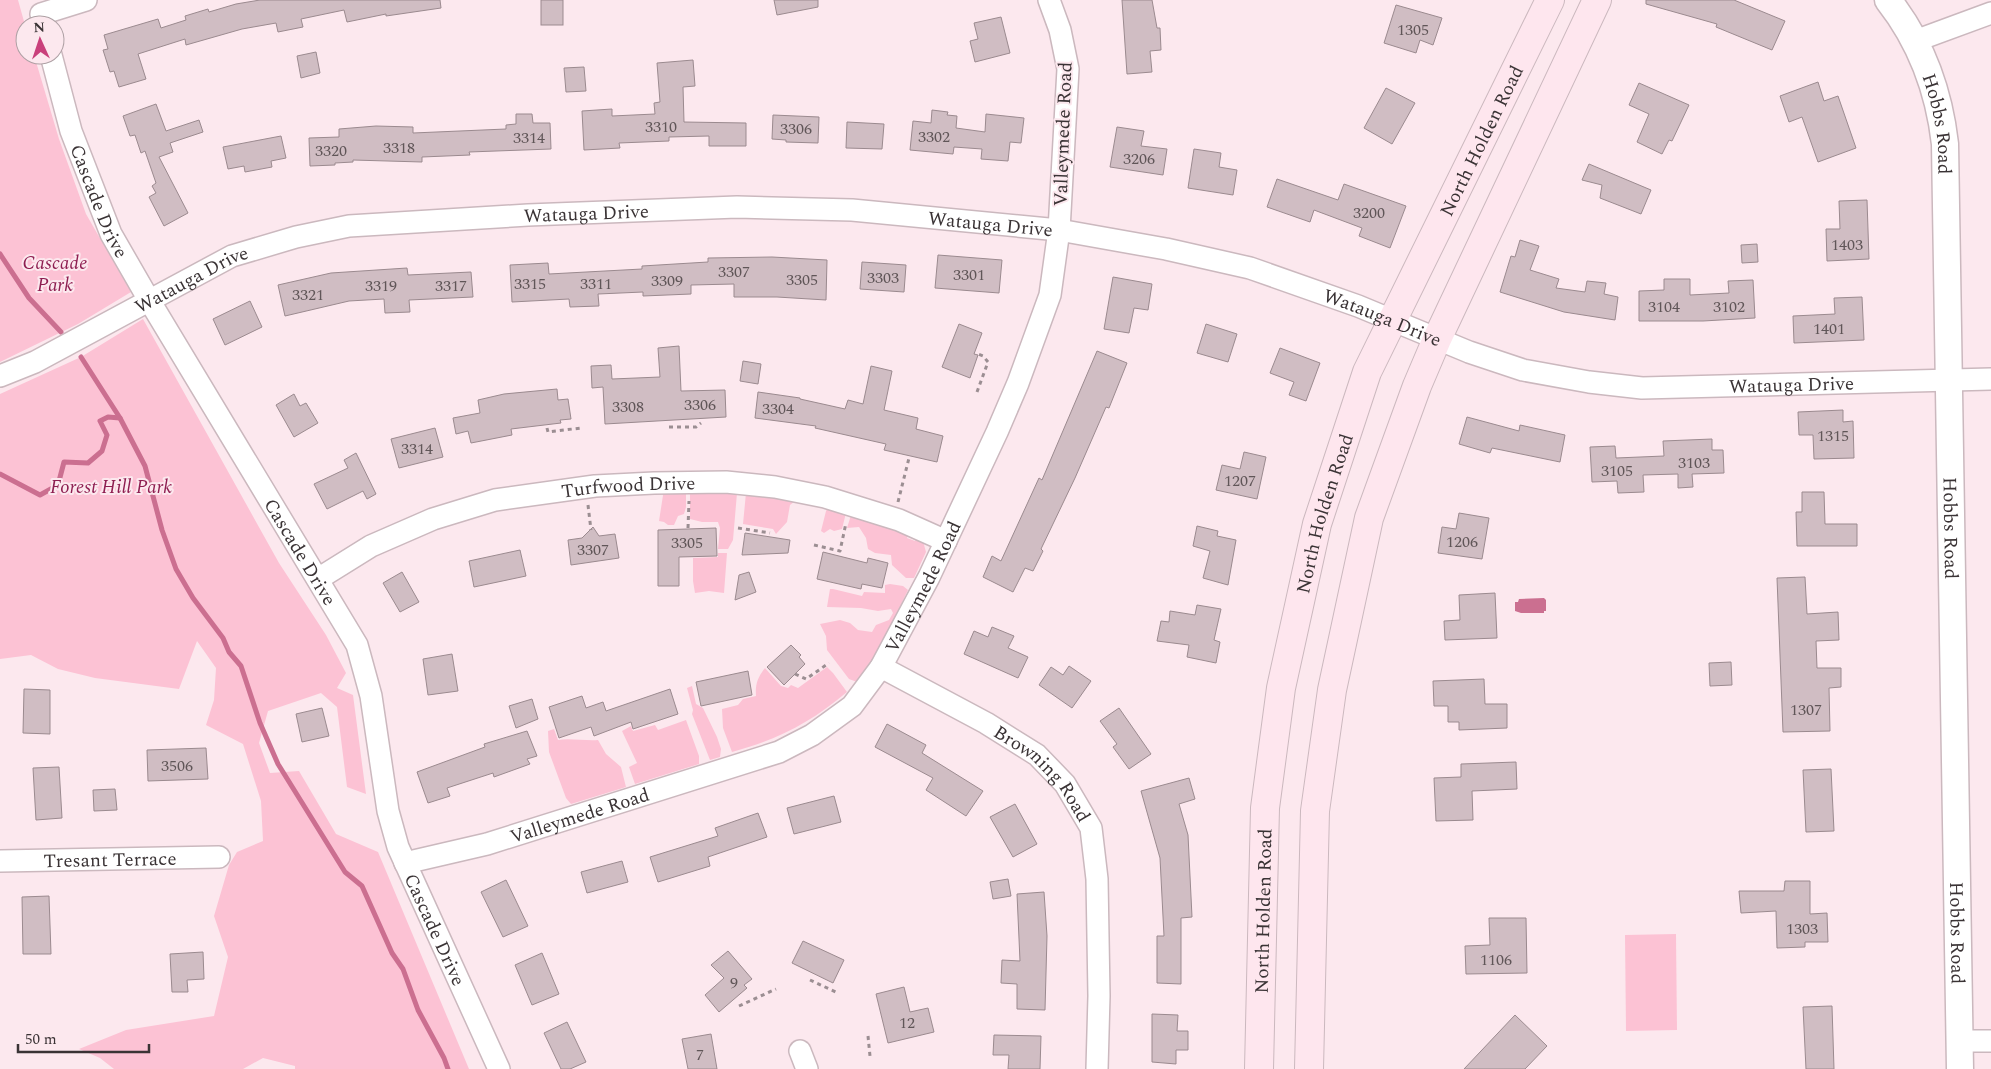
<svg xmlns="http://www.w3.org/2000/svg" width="1991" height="1069" viewBox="0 0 1991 1069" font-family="Spectral,serif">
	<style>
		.green { fill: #fcc2d4 }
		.water { fill: #cb6f90 }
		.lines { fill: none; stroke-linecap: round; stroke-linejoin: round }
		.stream { stroke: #cb6f90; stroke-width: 5 }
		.building { fill: #d0bdc3; stroke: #9b8a8f }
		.minor-casing { stroke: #cbb8be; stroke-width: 24 }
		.tertiary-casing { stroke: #cbb8be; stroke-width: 29 }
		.secondary-casing { stroke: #cbb8be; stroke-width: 30 }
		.path { stroke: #9b8e92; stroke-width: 3; stroke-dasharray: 4 4; stroke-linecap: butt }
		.minor { stroke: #fff; stroke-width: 21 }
		.tertiary { stroke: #fff; stroke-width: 26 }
		.secondary { stroke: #fee6ee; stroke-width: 28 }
		.labels { text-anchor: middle; stroke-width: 4; stroke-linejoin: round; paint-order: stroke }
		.number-label { font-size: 16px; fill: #605658 }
		.street-label { font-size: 19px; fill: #3a3335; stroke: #fce8ee }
		.park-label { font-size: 19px; font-style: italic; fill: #8e1e51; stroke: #fce8ee }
	</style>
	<rect width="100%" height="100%" fill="#fce8ee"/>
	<g class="green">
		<polygon points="0,0 18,0 25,25 25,55 34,55 59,139 86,214 131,292 78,324 0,362"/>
		<polygon points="143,319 279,563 326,635 346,673 337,688 353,695 366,794 347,787 337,707 321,693 268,711 259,743 270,773 299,771 336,834 378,852 469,1069 295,1069 295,1066 263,1058 243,1069 114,1069 100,1058 79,1049 126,1030 214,1016 228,957 214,916 229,865 237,852 263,841 261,801 243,744 206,725 214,700 216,668 197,641 179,689 95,678 58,669 31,655 0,659 0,394 81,357"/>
		<polygon points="686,487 686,507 684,514 678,516 674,525 668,525 664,522 659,521 664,489"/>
		<polygon points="690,488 737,493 733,540 728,549 718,549 720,528 718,522 702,522 690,519"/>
		<polygon points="746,493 800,497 790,505 787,522 776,534 773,529 743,524"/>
		<polygon points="830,505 847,509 842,529 834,531 830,529 824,533 821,531 826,511"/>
		<polygon points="852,512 909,533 907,538 915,541 917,537 923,541 926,552 914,578 906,578 892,565 891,555 875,553 868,549 866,538 859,527 847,528"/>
		<polygon points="718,553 727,553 724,593 709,591 695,593 693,581 693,558 718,557"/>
		<polygon points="890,584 903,586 908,590 880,648 857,682 849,679 827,650 826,636 820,624 840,620 850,623 858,630 872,632 876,625 889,620 893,613 891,609 878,611 861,608 827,607 830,589 833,589 862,596 864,592 885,593 885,585"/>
		<path d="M827,667L833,673L847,692C810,723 779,739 732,752L723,728L722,709L738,705L743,699L756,696C755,684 758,677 765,668L781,686L788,688L791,685L798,688Z"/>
		<polygon points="692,686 696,704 703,708 717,737 721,749 720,757 710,760 692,714 693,710 687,688"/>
		<polygon points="686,720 699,756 699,764 635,784 629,767 637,763 622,731 631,726 633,731 655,725 658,730"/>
		<path d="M554,729L558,740C569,738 586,741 598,740L606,754L621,767L626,787L571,804L566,798L549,752L548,731Z"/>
		<polygon points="1676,934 1677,1030 1626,1031 1625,935"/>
	</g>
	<polygon class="water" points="1544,598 1546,600 1546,611 1544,611 1544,613 1521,613 1515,611 1515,602 1518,602 1519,599"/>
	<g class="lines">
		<g class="stream">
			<polyline points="0,254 29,298 61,332"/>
			<polyline points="81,357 120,418 145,466 162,530 176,569 193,598 223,638 229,652 241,666 260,723 278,764 345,872 362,886 392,953 403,969 418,1010 444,1058 448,1069"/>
			<polyline points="0,474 40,495 58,485 64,462 88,463 102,451 107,435 100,421 108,417 120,418"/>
		</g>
	</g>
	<g class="building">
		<polygon points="260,0 440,0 441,8 386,16 386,14 347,22 344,10 301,19 303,27 278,32 276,23 242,29 186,45 185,39 138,54 146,79 119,87 114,71 110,72 103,50 108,49 104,35 158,19 161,28 186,20 185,16 208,9 209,12 236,4"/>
		<rect x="541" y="0" width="22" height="25"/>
		<polygon points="774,0 818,0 818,7 777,15"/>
		<polygon points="1122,0 1152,0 1157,28 1160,28 1161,50 1150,51 1152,72 1127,74"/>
		<polygon points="1646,0 1734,0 1785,21 1772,50 1716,27 1717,24 1646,4"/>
		<polygon points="1396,5 1442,18 1433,45 1420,40 1416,53 1384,43"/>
		<polygon points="1001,17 1010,53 975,62 970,41 978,39 974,23"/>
		<polygon points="316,52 320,73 301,78 297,56"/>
		<polygon points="693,60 695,86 683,87 684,122 746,123 746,146 709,146 709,136 669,137 669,141 619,143 620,148 584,150 582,111 612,109 612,116 655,114 654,103 660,102 657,63"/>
		<polygon points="584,67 586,91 566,92 564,68"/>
		<polygon points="1818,82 1824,101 1838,96 1856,148 1818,162 1802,117 1789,122 1780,96"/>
		<polygon points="1639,83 1689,105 1672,141 1669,140 1662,154 1637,142 1649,114 1629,105"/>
		<polygon points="1386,88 1415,103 1392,144 1364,128"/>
		<polygon points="156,104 166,131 199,120 203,132 170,143 173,152 159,157 188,213 164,226 149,197 156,193 152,186 156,183 145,151 141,153 135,135 130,136 123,116"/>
		<polygon points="932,110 948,112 947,115 957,116 956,128 985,132 986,114 1024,118 1021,143 1010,142 1008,161 981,159 982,149 954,147 953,154 910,150 913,121 931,123"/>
		<polygon points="516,114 532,114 533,123 550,123 551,149 469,152 470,155 422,157 422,162 353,160 353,162 335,163 335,165 310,166 309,138 339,137 339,129 376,126 413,127 413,133 506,129 506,125 516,124"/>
		<polygon points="773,115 819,117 818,143 786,142 786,140 772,139"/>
		<polygon points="847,122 884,124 882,149 846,148"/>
		<polygon points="1117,127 1144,131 1141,146 1167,149 1163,175 1110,167"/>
		<polygon points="281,136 286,158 271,161 272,167 245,172 244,166 228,169 223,147"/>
		<polygon points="1194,149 1221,153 1219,167 1237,170 1233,195 1188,188"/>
		<polygon points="1589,164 1651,190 1641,214 1600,198 1602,185 1582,180"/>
		<polygon points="1277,179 1338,200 1344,184 1406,206 1390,248 1359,236 1362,228 1314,210 1310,222 1267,207"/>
		<polygon points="1867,200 1869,259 1827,261 1826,229 1840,229 1839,201"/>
		<polygon points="1520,240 1539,246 1530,270 1559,279 1556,288 1585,292 1587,281 1606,283 1604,294 1618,297 1615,320 1564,312 1500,292 1511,256 1515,257"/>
		<polygon points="1757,244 1758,262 1742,263 1741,245"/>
		<polygon points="938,255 1002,260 999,293 935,288"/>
		<polygon points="772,257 827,260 826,300 777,297 734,297 734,284 691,285 691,294 643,296 643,292 598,294 599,306 570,307 569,299 512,302 510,265 548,263 549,274 642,269 642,266 708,262 708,258"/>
		<polygon points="862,262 906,265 904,292 860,289"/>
		<polygon points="407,268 408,275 471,272 473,297 409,300 410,312 385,313 384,299 349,301 285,316 278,285 331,273"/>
		<polygon points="1113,277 1152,284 1148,310 1134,308 1129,333 1104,329"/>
		<polygon points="1664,279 1690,279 1690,295 1729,293 1728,281 1753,280 1755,318 1703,321 1639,321 1639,291 1664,290"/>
		<polygon points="1862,297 1864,340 1794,343 1793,316 1835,314 1834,298"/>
		<polygon points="250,301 262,327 225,345 213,319"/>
		<polygon points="959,324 982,333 974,354 978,355 970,378 942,367"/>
		<polygon points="1206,324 1237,334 1228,362 1197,353"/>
		<polygon points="679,346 681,391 725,390 726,417 605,424 603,387 592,388 591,366 611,365 612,379 660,377 658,348"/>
		<polygon points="1280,348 1320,363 1306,401 1289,395 1294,382 1270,373"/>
		<polygon points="1097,351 1127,363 1109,408 1106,407 1075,478 1041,549 1043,551 1033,571 1025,568 1013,592 983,577 992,556 1001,561 1039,478 1042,480"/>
		<polygon points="743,361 761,364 758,384 740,381"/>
		<polygon points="871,366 892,371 884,410 918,418 916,429 943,436 937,462 884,450 886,444 815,428 816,426 755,418 758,392 800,398 800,399 845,409 848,400 863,404"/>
		<polygon points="557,389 558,400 568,399 571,419 560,420 561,423 511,429 512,435 471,443 468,431 456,434 453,418 480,413 478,400 504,394"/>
		<polygon points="294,394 300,406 306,403 318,423 294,437 276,405"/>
		<polygon points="1843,410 1843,422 1853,421 1854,458 1814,459 1813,435 1799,435 1798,412"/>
		<polygon points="1467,417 1519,431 1520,425 1565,435 1560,462 1492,448 1490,453 1459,444"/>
		<polygon points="435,428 443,457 399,468 391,439"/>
		<polygon points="1712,439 1712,450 1723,450 1724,473 1692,474 1693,487 1678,488 1678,474 1643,475 1644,492 1618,493 1617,481 1592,482 1590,447 1615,446 1616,458 1664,456 1663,441"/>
		<polygon points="1244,452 1266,457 1257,499 1216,490 1222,465 1240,469"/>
		<polygon points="356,453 376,494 367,499 363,491 327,509 314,484 348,468 344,460"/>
		<polygon points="1802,492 1824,492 1825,524 1857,524 1857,546 1797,546 1796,512 1802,512"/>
		<polygon points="1459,513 1489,518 1482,559 1438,553 1442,527 1456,529"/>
		<polygon points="1197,526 1218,531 1217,536 1236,540 1228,585 1203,578 1210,551 1193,546"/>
		<polygon points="593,527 599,536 615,534 619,558 571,565 568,540 582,538"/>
		<polygon points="716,528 717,556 679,557 679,586 658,586 658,530"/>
		<polygon points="745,533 790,540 788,553 742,555"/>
		<polygon points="520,550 526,576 474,587 469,561"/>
		<polygon points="823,552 867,563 868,558 888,563 882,588 862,584 861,589 817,579"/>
		<polygon points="402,572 419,602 400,612 383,583"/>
		<polygon points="749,572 756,592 735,600 739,575"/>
		<polygon points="1805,577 1807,614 1838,612 1839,640 1816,641 1817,668 1841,668 1841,687 1829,688 1830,731 1783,732 1777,578"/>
		<polygon points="1495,593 1497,638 1445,640 1444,621 1460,620 1459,595"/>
		<polygon points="1197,605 1221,609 1214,640 1220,642 1216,663 1187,657 1189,645 1157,641 1161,621 1169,622 1170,611 1195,615"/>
		<polygon points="992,627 1014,636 1008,648 1028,657 1018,678 964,654 974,631 988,637"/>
		<polygon points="791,645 801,655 799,657 805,664 784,685 767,667"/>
		<polygon points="452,654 458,691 428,695 423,659"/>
		<polygon points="1731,662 1732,685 1710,686 1709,663"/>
		<polygon points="1069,666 1091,681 1072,708 1039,685 1051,667 1063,675"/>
		<polygon points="748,671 752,695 701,706 696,682"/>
		<polygon points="1484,679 1485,704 1507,704 1507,728 1459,730 1459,722 1448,722 1448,706 1434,706 1433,681"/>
		<polygon points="24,689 50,690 50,734 23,733"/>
		<polygon points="670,689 678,714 633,729 631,722 594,736 591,727 559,738 549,707 582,696 586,708 603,702 606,711"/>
		<polygon points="532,699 538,719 516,728 509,706"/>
		<polygon points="322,708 329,736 302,742 296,714"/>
		<polygon points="1119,708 1151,754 1129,769 1113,747 1117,744 1100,721"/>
		<polygon points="887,724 926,745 922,753 983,791 966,816 926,790 933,778 875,747"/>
		<polygon points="527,731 537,756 527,759 530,764 494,777 493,773 447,788 450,796 428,803 417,772 485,747 484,744"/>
		<polygon points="206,748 208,779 148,781 147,750"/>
		<polygon points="1516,762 1517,789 1472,791 1473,820 1436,821 1434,778 1461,777 1461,764"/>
		<polygon points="59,767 62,818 36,820 33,768"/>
		<polygon points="1831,769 1834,831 1806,832 1803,770"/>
		<polygon points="1189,778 1195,799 1179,804 1188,835 1192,917 1181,918 1181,984 1157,983 1157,936 1164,936 1160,858 1141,791"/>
		<polygon points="115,789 117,810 94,811 93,790"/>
		<polygon points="834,796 841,822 794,834 787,808"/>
		<polygon points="1015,804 1037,844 1013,857 990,817"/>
		<polygon points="758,813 767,837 708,857 710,866 658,882 650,857 718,836 715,828"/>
		<polygon points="622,861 628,882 587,893 581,872"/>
		<polygon points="1008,879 1011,896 993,899 990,882"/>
		<polygon points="506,880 528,926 503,937 481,892"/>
		<polygon points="1785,881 1810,881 1810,914 1827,913 1828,942 1805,942 1805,947 1777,948 1776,911 1741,913 1739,891 1784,891"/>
		<polygon points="1044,892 1047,936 1045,1010 1017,1009 1017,984 1001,983 1002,960 1020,961 1017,894"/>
		<polygon points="49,896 51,954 23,954 22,897"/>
		<polygon points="1489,918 1526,918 1527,973 1466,974 1465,946 1490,945"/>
		<polygon points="803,941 844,960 833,983 792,963"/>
		<polygon points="728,951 752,979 744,985 747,988 719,1012 705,995 724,978 711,965"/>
		<polygon points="203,952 204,979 187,980 188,992 172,992 170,954"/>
		<polygon points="542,953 559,994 532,1005 515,965"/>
		<polygon points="904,987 910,1012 928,1008 934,1032 888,1043 876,994"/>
		<polygon points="1832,1006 1834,1069 1806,1069 1803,1007"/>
		<polygon points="1152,1014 1178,1015 1177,1031 1188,1031 1188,1050 1176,1050 1176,1064 1152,1062"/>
		<polygon points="1515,1015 1547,1046 1525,1069 1464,1069"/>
		<polygon points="567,1022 586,1062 570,1069 561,1069 544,1033"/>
		<polygon points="711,1034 717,1069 688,1069 682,1039"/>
		<polygon points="994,1035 1041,1036 1040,1069 1008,1069 1009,1055 993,1055"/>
	</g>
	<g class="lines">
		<defs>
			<g id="minor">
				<polyline points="41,14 86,0"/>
				<polyline points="1915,41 1991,13"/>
				<path id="s1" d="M51,55L71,131L111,234L149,300L357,645L371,696L388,811L398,847L499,1069"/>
				<path id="s2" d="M0,376L35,362L232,256L296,237L349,226L528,215L737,207L852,210L1059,230L1166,249L1250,268L1358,306L1469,352L1523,370L1589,382L1642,388L1991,379"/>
				<path id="s3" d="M318,579L371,546L433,519L495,500L595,486L654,483L726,482L775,487L825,497L899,520L946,541"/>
				<path id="s4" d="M881,667L986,723L1037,755L1065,784L1091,828L1097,879L1099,996L1097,1069"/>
				<path id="s5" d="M0,861L219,857"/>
				<path id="s6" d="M405,863L487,844L779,752L812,735L852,706L881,667L929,577L997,432L1018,383L1050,295L1059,230L1068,69L1060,30L1049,0"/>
				<polyline points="1960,1041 1991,1041"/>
				<polyline points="800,1051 807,1069"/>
			</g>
			<g id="tertiary">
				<path id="s7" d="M1888,0C1921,42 1939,91 1945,144L1960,1069"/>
			</g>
			<g id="secondary">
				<path id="s8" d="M1259,1069L1265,808L1281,688L1317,524L1367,372L1550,0"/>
				<polyline points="1309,1069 1315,811 1332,690 1369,518 1417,386 1437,339 1597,0"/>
			</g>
		</defs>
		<use href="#minor" class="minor-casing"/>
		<use href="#tertiary" class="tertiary-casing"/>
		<use href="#secondary" class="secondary-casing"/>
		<g class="path">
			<polyline points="977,392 988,362 983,356 978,354"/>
			<polyline points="669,427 696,427 701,423"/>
			<polyline points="547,428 548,432 581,428"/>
			<polyline points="898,502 909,458"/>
			<polyline points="588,505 591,530"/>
			<polyline points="688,528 689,501"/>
			<polyline points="738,528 770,533"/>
			<polyline points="814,545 840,551 846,523"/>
			<polyline points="795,674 806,679 829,663"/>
			<polyline points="810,980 838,993"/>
			<polyline points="739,1006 776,989"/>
			<polyline points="868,1036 870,1056"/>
		</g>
		<use href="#minor" class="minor"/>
		<use href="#tertiary" class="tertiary"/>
		<use href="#secondary" class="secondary"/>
	</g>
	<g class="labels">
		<g class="number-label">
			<text x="1413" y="35">1305</text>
			<text x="661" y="132">3310</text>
			<text x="796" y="134">3306</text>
			<text x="934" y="142">3302</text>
			<text x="529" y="143">3314</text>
			<text x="399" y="153">3318</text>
			<text x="331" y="156">3320</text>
			<text x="1139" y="164">3206</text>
			<text x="1369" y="218">3200</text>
			<text x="1847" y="250">1403</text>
			<text x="734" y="277">3307</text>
			<text x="969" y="280">3301</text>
			<text x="883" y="283">3303</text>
			<text x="802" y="285">3305</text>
			<text x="667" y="286">3309</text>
			<text x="530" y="289">3315</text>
			<text x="596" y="289">3311</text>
			<text x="381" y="291">3319</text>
			<text x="451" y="291">3317</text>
			<text x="308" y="300">3321</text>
			<text x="1664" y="312">3104</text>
			<text x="1729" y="312">3102</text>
			<text x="1829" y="334">1401</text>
			<text x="700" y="410">3306</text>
			<text x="628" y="412">3308</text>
			<text x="778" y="414">3304</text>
			<text x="1833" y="441">1315</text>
			<text x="417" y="454">3314</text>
			<text x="1694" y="468">3103</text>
			<text x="1617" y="476">3105</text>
			<text x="1240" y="486">1207</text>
			<text x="1462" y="547">1206</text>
			<text x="687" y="548">3305</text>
			<text x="593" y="555">3307</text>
			<text x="1806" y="715">1307</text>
			<text x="177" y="771">3506</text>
			<text x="1802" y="934">1303</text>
			<text x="1496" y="965">1106</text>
			<text x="734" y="988">9</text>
			<text x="907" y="1028">12</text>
			<text x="700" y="1060">7</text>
		</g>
		<g class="street-label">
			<text dy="7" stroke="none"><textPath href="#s7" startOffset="136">Hobbs Road</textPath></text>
			<text transform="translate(1062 134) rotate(-88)" y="7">Valleymede Road</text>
			<text dy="7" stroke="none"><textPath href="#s8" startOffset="968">North Holden Road</textPath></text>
			<text dy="7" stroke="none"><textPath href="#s1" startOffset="154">Cascade Drive</textPath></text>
			<text dy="7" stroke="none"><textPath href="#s2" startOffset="620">Watauga Drive</textPath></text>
			<text dy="7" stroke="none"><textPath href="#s2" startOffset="1025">Watauga Drive</textPath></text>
			<text dy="7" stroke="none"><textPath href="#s2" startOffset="215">Watauga Drive</textPath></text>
			<text dy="7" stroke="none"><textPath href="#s2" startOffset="1430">Watauga Drive</textPath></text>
			<text dy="7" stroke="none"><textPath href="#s2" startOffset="1850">Watauga Drive</textPath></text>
			<text dy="7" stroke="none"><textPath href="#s3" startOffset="329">Turfwood Drive</textPath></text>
			<text dy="7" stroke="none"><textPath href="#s8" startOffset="562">North Holden Road</textPath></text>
			<text dy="7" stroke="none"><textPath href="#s7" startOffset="541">Hobbs Road</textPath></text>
			<text dy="7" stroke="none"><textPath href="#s1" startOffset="559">Cascade Drive</textPath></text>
			<text dy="7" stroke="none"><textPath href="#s6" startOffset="616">Valleymede Road</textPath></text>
			<text dy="7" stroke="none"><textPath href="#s4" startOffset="196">Browning Road</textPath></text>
			<text dy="7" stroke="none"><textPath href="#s6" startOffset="181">Valleymede Road</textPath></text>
			<text dy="7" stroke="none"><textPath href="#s5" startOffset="110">Tresant Terrace</textPath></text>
			<text dy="7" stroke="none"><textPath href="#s8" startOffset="158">North Holden Road</textPath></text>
			<text dy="7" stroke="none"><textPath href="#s1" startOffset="965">Cascade Drive</textPath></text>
			<text dy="7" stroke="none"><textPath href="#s7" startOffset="946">Hobbs Road</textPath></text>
		</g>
		<g class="park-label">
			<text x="55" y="269">Cascade<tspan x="55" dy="22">Park</tspan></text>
			<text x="111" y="493">Forest Hill Park</text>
		</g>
	</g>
	<g transform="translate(40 40) rotate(357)"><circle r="24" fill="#fce8ee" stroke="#aea0a4"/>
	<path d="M0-4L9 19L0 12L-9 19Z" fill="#c9407b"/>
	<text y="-8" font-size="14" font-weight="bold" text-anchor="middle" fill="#3a3335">N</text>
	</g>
	<path d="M18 1044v8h131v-8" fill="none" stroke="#3a3335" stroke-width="2.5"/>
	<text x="25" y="1044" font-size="15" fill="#3a3335" stroke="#fce8ee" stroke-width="4" paint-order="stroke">50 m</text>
</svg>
